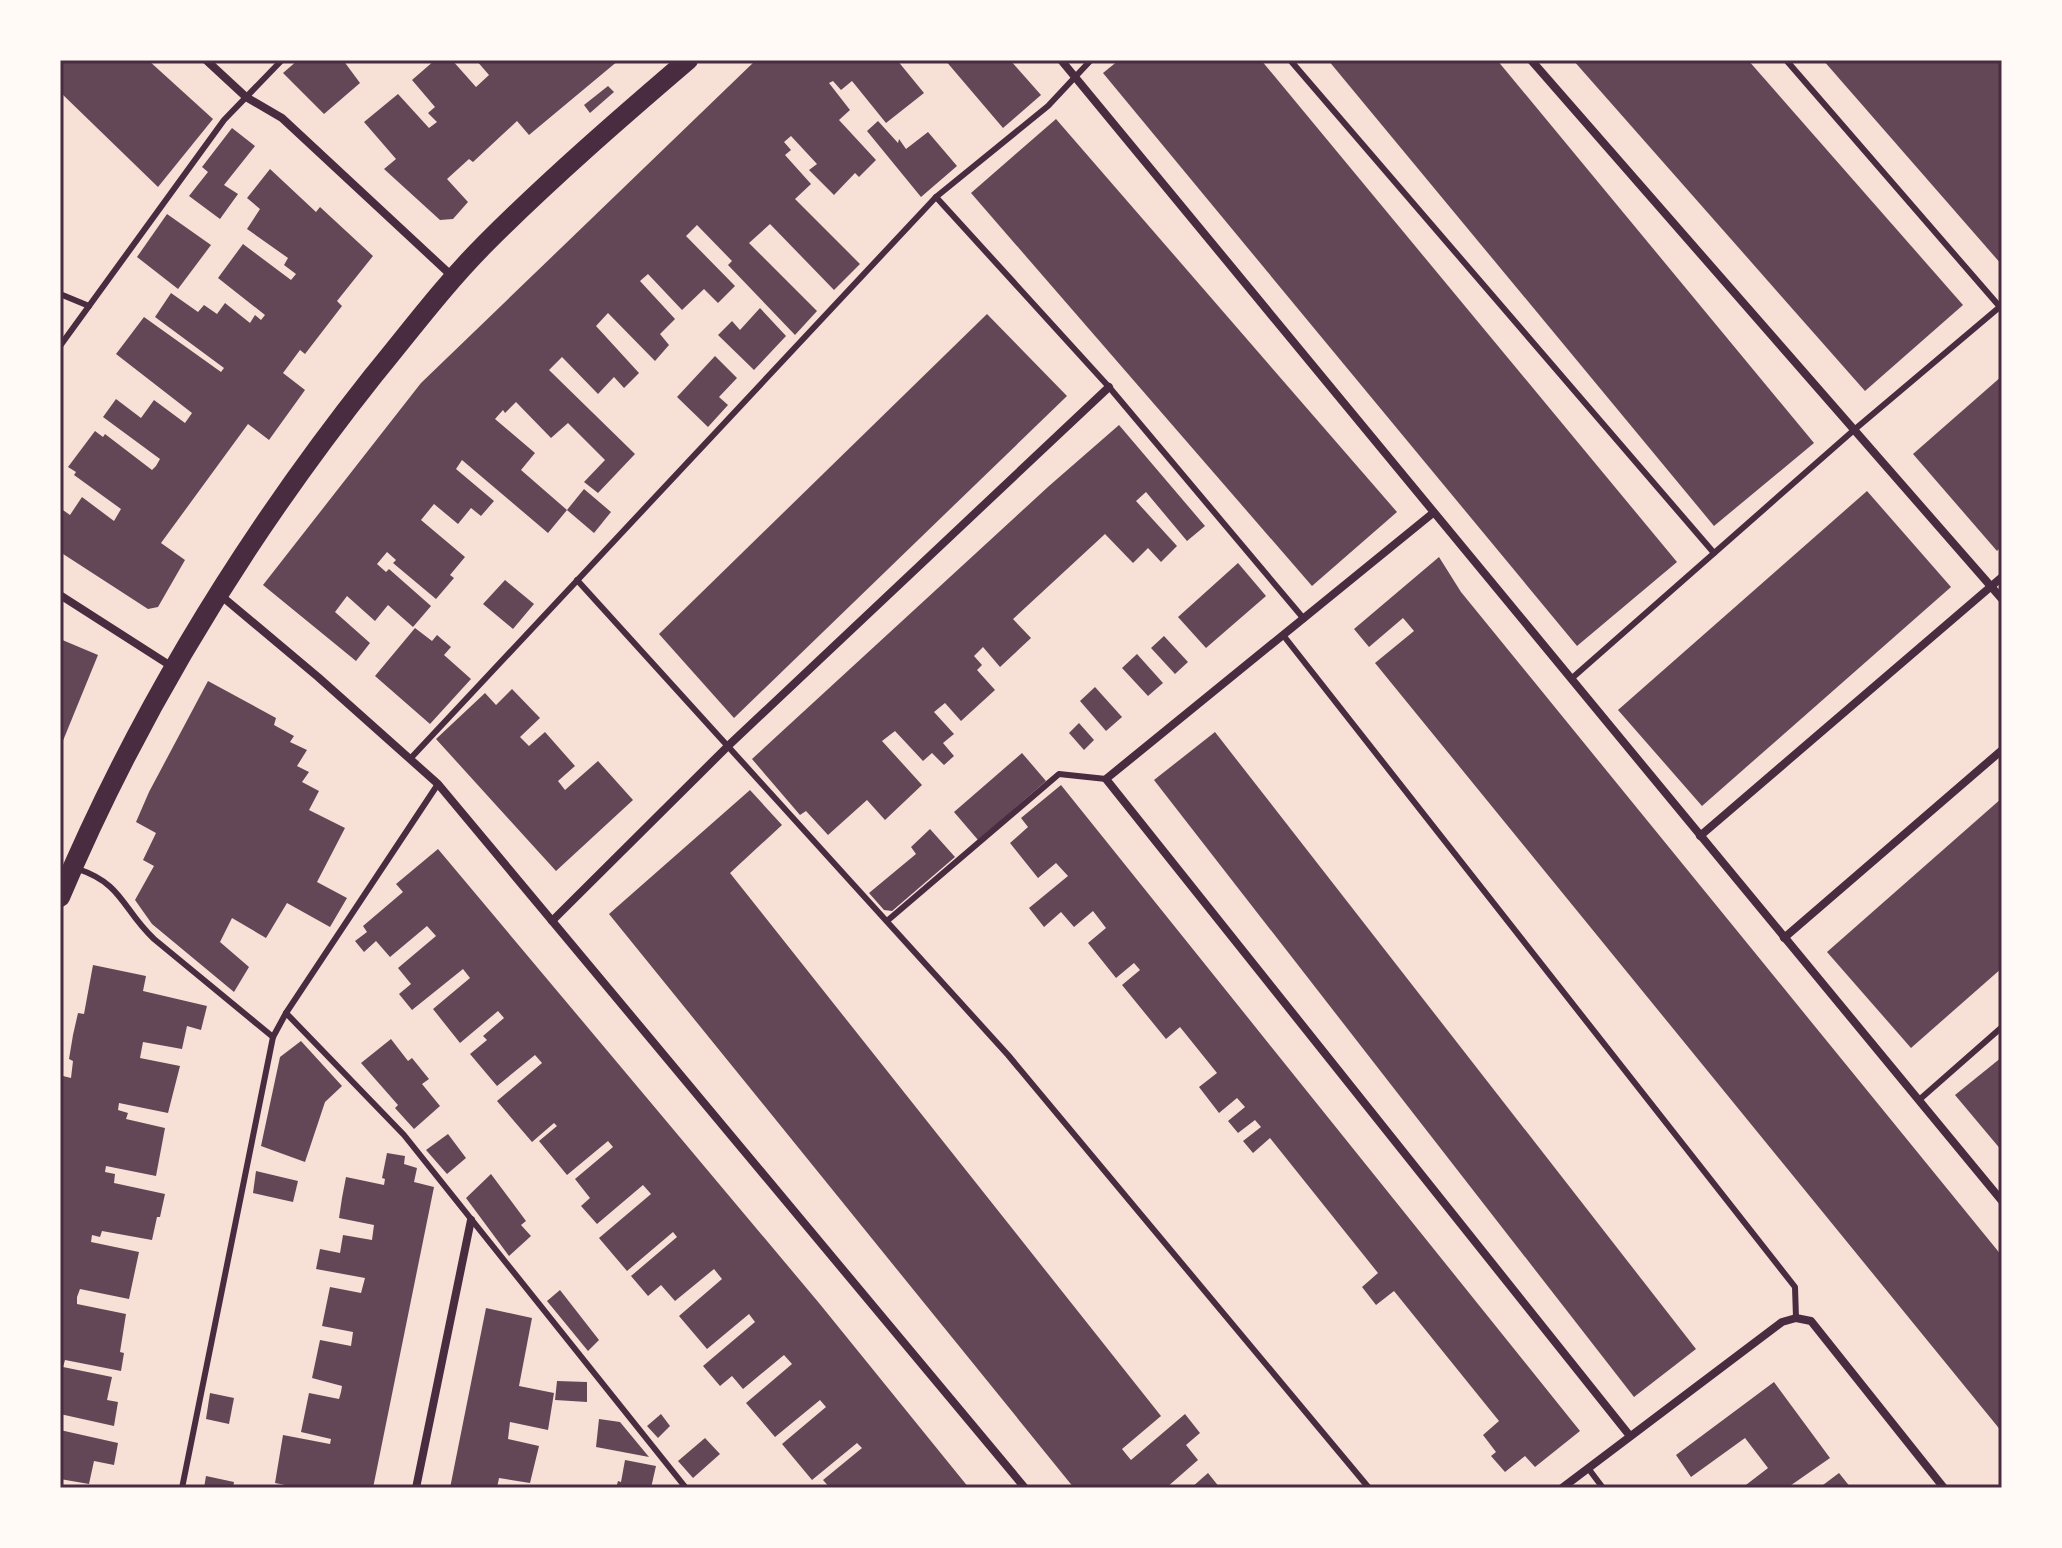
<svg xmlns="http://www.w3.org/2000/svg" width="2062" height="1548" viewBox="0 0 2062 1548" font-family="Raleway,sans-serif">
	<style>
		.building { fill: #644757 }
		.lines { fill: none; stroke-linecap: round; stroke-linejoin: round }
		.service { stroke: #4a2c40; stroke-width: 6 }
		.minor { stroke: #4a2c40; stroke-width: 8 }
		.primary { stroke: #4a2c40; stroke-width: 20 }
		.neatline { fill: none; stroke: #4a2c40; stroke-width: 3 }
	</style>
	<rect width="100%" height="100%" fill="#f7e1d7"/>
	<g class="building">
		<polygon points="60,60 148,60 213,119 158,187 60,92"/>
		<polygon points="298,60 343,60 360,83 324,114 283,73"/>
		<polygon points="435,60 452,60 476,87 489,75 476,60 619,60 529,135 517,121 473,162 469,159 447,179 468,202 453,219 440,220 384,169 396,159 364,122 398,94 429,128 437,122 428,113 435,107 412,80"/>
		<polygon points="756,60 897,60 924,93 886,123 852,81 841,90 833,81 829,83 850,110 839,120 876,160 859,177 855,173 834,195 809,170 817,164 791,136 784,142 791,150 785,155 811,184 795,199 860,264 834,290 770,224 749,243 817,311 795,335 728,265 732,261 697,225 686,236 735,286 718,303 704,289 682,310 648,274 640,281 675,319 660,334 669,345 655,361 608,313 596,326 639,373 624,388 614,377 598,394 562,357 549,370 635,454 598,493 584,482 605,460 568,423 551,438 516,402 505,413 503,410 495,419 535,453 521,470 567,510 548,533 462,460 456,469 494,501 481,516 471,508 458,524 434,504 421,520 465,557 450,575 454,578 436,599 393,563 396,560 387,552 377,564 386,572 389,569 431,606 413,627 388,605 375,621 347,596 335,612 370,643 356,661 263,585 421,383"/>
		<polygon points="945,60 1010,60 1041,95 1003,128"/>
		<polygon points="1119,60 1261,60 1677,562 1577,646 1103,73"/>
		<polygon points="1328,60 1497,60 1814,443 1714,526"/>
		<polygon points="1573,60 1748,60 1963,305 1865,391"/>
		<polygon points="1823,60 1996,60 2002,67 2002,265"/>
		<polygon points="608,86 614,92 590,113 584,105"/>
		<polygon points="1056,119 1397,512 1312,586 971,193"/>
		<polygon points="878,121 898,143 899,139 906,149 928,132 957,166 921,197 867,131"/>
		<polygon points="232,128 255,146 224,185 238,194 220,219 189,196 208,172 202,167"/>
		<polygon points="270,169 316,212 320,207 373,256 337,301 342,306 305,354 300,350 283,373 305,390 269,440 248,424 161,543 185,560 158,607 148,609 60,552 60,508 70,515 82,497 114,521 121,509 74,475 76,472 68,467 95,431 103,437 105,434 152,470 156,466 160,459 103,417 116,399 141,418 154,400 185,423 192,413 116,354 144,317 221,372 224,368 155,317 171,293 198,312 204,305 217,314 225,303 250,323 255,315 261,320 265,315 218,278 243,244 291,280 296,274 284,265 288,258 247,229 260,209 247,198"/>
		<polygon points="167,214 211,245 178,289 137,257"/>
		<polygon points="760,308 786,336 754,370 718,335 732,321 740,330"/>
		<polygon points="987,314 1067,396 734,718 659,634"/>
		<polygon points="715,356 737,378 719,397 728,405 708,427 677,397"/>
		<polygon points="2002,376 2002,546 1997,551 1913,454"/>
		<polygon points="1119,425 1205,526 1187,541 1146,492 1136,501 1177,546 1161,562 1148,548 1133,563 1105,534 1013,619 1031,638 1000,667 983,647 974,656 982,665 977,670 995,690 961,721 945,703 934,712 954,734 943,743 954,756 944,765 932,753 923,761 895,731 882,741 922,785 885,820 867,800 828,835 806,811 800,815 752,759 1049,486"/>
		<polygon points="584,489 611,512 594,533 567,510"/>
		<polygon points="1867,491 1951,587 1702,806 1618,710"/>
		<polygon points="1439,557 1461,592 2002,1256 2002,1432 1375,663 1414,631 1403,618 1369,647 1354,629"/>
		<polygon points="1238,563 1266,596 1206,648 1178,617"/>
		<polygon points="505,580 534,604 513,629 483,604"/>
		<polygon points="415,628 432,641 437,635 451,647 444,655 471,679 430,724 375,676"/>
		<polygon points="1164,636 1188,662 1175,674 1151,648"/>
		<polygon points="60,639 98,655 60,748"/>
		<polygon points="1137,654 1163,683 1148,696 1122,668"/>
		<polygon points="208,681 276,718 274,725 294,736 290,742 307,750 297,766 309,772 302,782 319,791 309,810 345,828 317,882 347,898 330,927 287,903 266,938 232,918 220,942 249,967 234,992 152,924 135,900 154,866 143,860 156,833 136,822 149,792"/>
		<polygon points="1095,687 1122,717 1106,731 1080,701"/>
		<polygon points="512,689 540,718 520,737 529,746 545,732 575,766 558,781 565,790 598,761 633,800 556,871 436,739 485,693 496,705"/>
		<polygon points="1079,723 1094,740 1084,750 1069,733"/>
		<polygon points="1215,732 1696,1349 1634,1397 1154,780"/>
		<polygon points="1022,753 1046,781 978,840 954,812"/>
		<polygon points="1061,785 1580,1431 1535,1467 1525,1456 1505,1472 1491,1456 1496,1452 1483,1435 1499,1421 1394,1291 1376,1305 1362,1287 1378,1273 1270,1138 1253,1153 1243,1141 1261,1127 1255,1120 1238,1133 1228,1121 1245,1107 1237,1098 1219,1113 1199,1087 1217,1073 1180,1027 1166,1039 1122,985 1140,970 1134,963 1116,978 1088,943 1106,928 1093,911 1074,927 1061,912 1044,927 1029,908 1068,876 1056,863 1038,878 1010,843 1028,827 1021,818"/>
		<polygon points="750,790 782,825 730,873 1161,1416 1122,1449 1126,1454 1131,1460 1185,1414 1200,1433 1186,1445 1198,1460 1166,1488 1074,1488 609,914"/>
		<polygon points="2002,798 2002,968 1911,1048 1827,952"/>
		<polygon points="930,829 955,857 892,911 884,910 869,893 916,854 911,847"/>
		<polygon points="438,849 819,1303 969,1488 830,1488 823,1480 862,1448 857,1443 812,1480 782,1444 826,1407 820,1400 775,1437 746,1403 792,1364 784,1355 743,1389 732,1376 720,1386 703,1366 755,1322 749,1314 707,1349 679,1316 722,1279 714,1269 675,1301 661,1285 648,1296 631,1276 677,1237 673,1232 627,1271 599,1238 651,1194 643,1185 597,1224 581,1206 590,1198 575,1179 613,1147 608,1141 567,1175 539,1141 557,1126 554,1123 532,1142 497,1101 542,1063 535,1055 497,1086 470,1054 487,1040 483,1036 504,1018 498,1011 460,1043 433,1009 470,978 463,969 412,1010 399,994 411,984 398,968 436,936 427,926 390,957 376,941 364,952 355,941 367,932 363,926 403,892 396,884"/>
		<polygon points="93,965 146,976 143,991 207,1006 201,1030 187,1026 182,1049 143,1042 140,1058 180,1066 168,1113 119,1103 118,1110 128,1113 126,1119 165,1128 156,1176 106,1166 105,1172 115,1174 114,1183 165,1194 160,1217 157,1217 152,1240 102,1231 100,1237 92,1235 91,1242 139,1252 129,1299 80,1289 77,1297 77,1304 126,1314 120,1352 124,1353 121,1371 65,1360 63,1367 112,1377 107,1400 118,1402 114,1426 60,1414 60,1094 63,1076 71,1078 73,1061 69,1059 73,1035 78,1013 84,1014"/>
		<polygon points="391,1039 408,1061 412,1058 429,1079 422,1084 440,1106 414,1129 395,1108 398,1105 361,1063"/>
		<polygon points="301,1041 342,1086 325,1102 305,1162 261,1146 280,1057"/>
		<polygon points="2002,1057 2002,1151 1955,1095"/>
		<polygon points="448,1134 466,1158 447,1174 426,1150"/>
		<polygon points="387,1153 405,1156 404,1164 417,1168 414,1182 434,1187 373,1488 300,1488 275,1483 283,1435 330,1444 331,1439 301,1432 309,1393 339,1399 341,1392 342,1386 312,1378 320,1340 351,1346 353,1332 322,1326 330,1287 361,1293 365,1278 316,1269 320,1249 340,1253 343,1235 372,1240 374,1225 339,1218 342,1198 346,1177 384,1185 385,1179 382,1178"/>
		<polygon points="256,1171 298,1181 293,1202 253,1193"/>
		<polygon points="491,1174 526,1221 521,1225 531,1236 509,1256 466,1198"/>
		<polygon points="560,1290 599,1340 588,1351 547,1301"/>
		<polygon points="486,1308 532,1318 519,1386 554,1393 548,1430 510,1422 508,1439 539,1446 530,1483 499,1478 497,1488 450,1488"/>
		<polygon points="557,1381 587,1382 587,1402 555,1400"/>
		<polygon points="1774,1382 1830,1458 1787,1488 1742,1488 1768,1468 1745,1438 1691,1477 1676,1455"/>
		<polygon points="210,1393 234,1398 229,1424 206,1419"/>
		<polygon points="661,1414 670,1426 658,1438 647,1426"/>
		<polygon points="599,1419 620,1422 649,1457 596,1447"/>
		<polygon points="60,1430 118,1443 114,1465 94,1461 89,1484 60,1479"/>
		<polygon points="705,1438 720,1454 693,1478 678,1461"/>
		<polygon points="625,1460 656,1466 651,1488 616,1488 618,1481 621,1482"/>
		<polygon points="1208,1473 1220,1488 1191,1488"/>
		<polygon points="1839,1473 1851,1488 1819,1488"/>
		<polygon points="206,1476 234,1482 233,1488 204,1488"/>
	</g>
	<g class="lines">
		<g class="service">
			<polyline points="1290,60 1714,553"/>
			<polyline points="1786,60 2000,307"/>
			<polyline points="936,197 1109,387 1304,619"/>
			<polyline points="60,294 89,306"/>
			<polyline points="60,346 224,120 282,60"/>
			<polyline points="577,580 1008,1055 1369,1488"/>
			<polyline points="1283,635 1795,1287 1796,1318"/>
			<polyline points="1571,679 1854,430 2002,305"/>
			<polyline points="410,759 936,197 1048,106 1091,60"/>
			<polyline points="438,784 286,1013 404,1135 686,1488"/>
			<path d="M78,869C123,884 122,909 154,939L273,1037"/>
			<polyline points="887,921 1059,774 1106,779"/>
			<polyline points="1919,1100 2002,1027"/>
			<polyline points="1588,1468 1603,1488"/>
			<polyline points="182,1488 273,1037 286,1013"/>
		</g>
		<g class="minor">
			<polyline points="206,60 246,97 282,118 453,277"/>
			<polyline points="1061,60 2002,1201"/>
			<polyline points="1531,60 2002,599"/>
			<polyline points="1433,513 1106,779 1630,1436"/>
			<polyline points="219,594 318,677 438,784 1025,1488"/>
			<polyline points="60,595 174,668"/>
			<polyline points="1700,836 2002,577"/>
			<polyline points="552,921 729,745 1109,387"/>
			<polyline points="1784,938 2002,750"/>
			<polyline points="416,1488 471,1220"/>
			<polyline points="1562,1488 1782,1322 1796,1318 1811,1321 1944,1488"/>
		</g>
		<path class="primary" d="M60,897C139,710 247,535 373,376C410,331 445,284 486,243C550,179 619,119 688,60"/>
	</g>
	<rect width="2062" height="1548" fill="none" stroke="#fffaf5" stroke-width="124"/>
	<rect x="62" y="62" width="1938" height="1424" class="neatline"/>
</svg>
